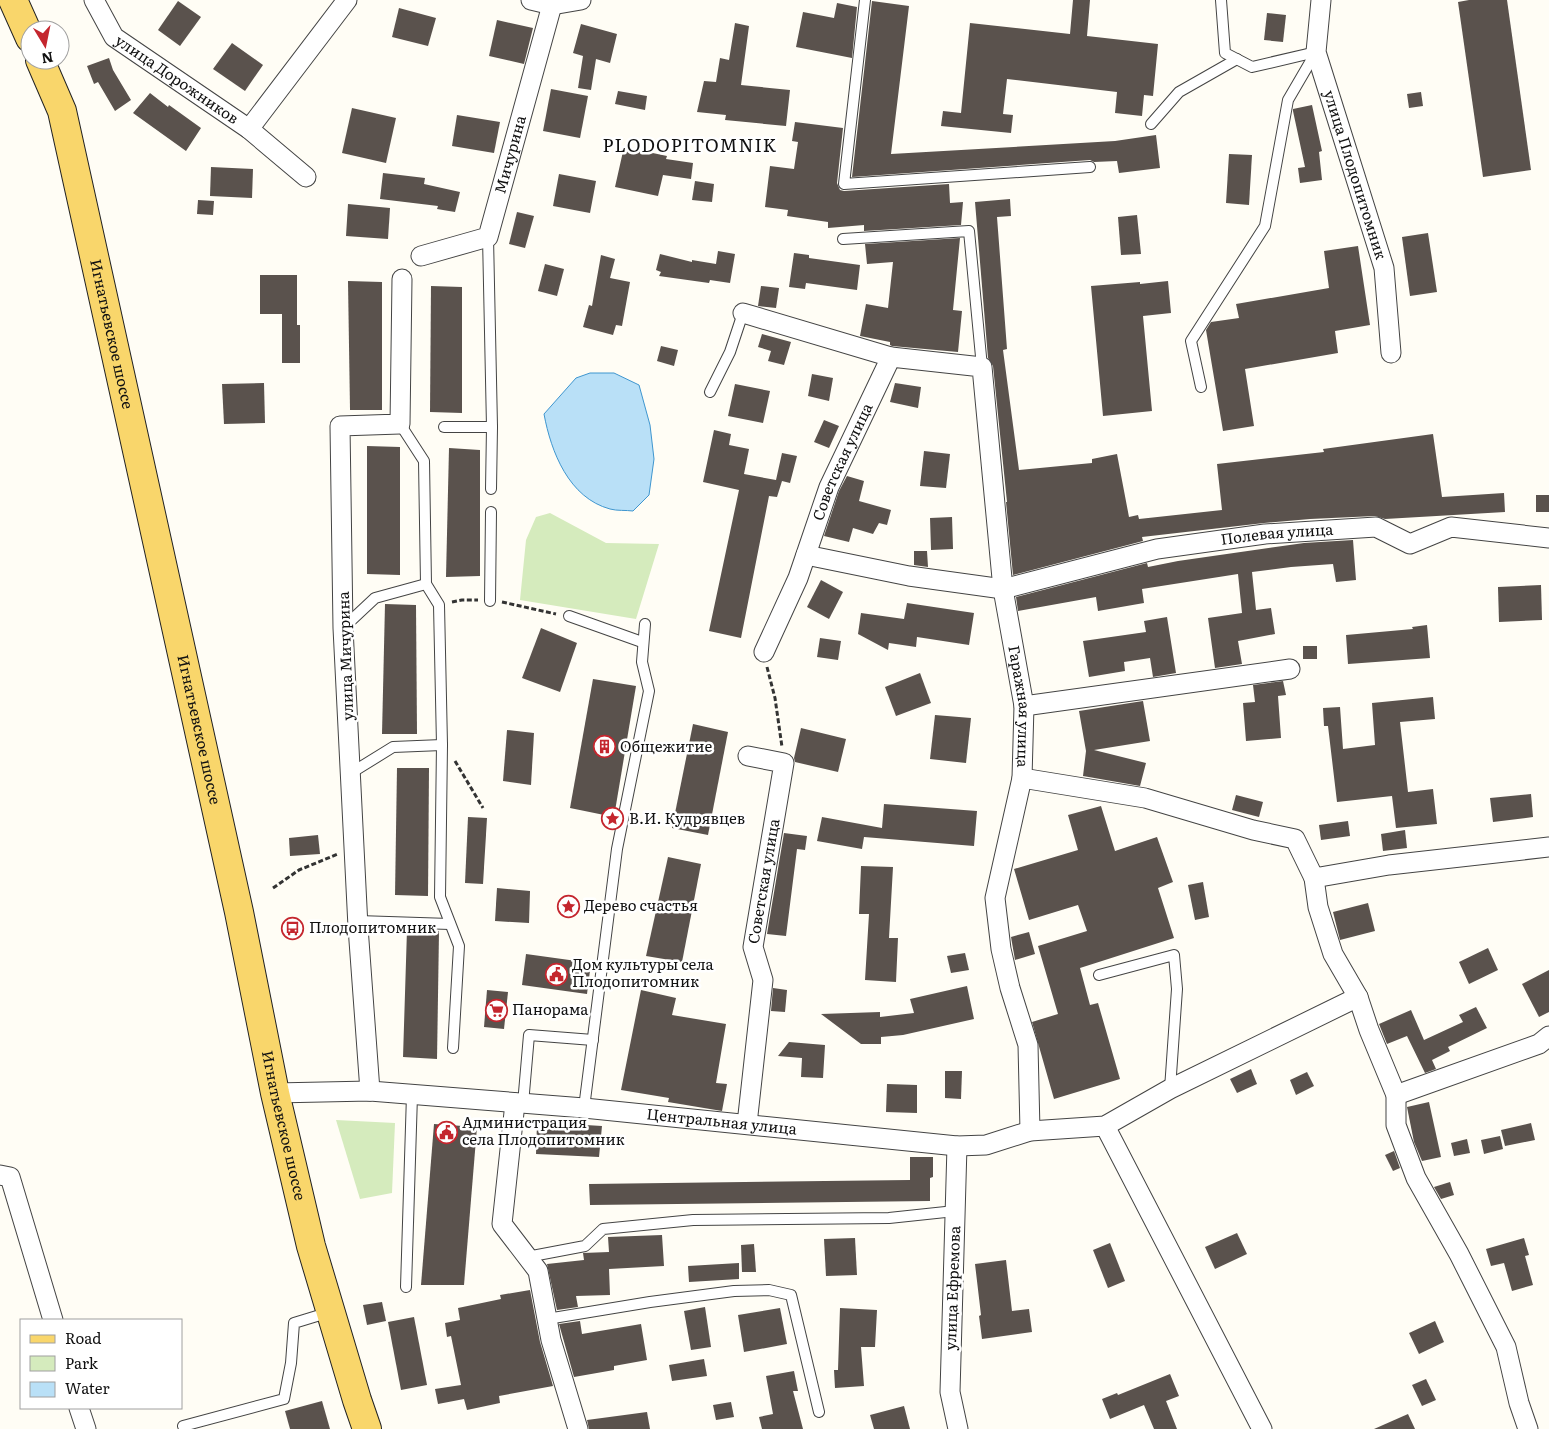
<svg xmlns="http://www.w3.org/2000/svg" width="1549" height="1429" viewBox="0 0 1549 1429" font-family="Literata,serif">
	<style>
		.green { fill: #d5ebbd }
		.water { fill: #b9e0f7; stroke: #3f96cf }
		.building { fill: #5a524d }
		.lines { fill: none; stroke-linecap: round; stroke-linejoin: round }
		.lane-casing { stroke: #444; stroke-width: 12 }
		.street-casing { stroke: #444; stroke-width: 21 }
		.primary-casing { stroke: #222; stroke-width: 30 }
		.path { stroke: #333; stroke-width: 3; stroke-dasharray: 5 2.5; stroke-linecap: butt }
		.lane { stroke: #fff; stroke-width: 10 }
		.street { stroke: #fff; stroke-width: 19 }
		.primary { stroke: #f9d66b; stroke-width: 28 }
		.labels { text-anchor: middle; stroke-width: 5; stroke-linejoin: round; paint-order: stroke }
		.street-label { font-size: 15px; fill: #111; stroke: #fff }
		.poi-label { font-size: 15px; fill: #111; stroke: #fff; text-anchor: start }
		.quarter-label { font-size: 18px; letter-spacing: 1px; fill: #111; stroke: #fff }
	</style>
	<rect width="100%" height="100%" fill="#fffdf5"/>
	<g class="green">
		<polygon points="550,513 606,543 659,544 636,619 520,600 526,540 536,517"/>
		<polygon points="336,1120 395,1123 392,1193 360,1199"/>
	</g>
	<path class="water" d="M590,373H614L639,385L650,425L654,459L649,495L633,511C626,510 617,511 610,509C569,498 551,452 544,414L576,378Z"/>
	<g class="building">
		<polygon points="1073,0 1090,0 1087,36 1158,44 1153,96 1144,95 1142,116 1115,113 1117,92 1007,79 1003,114 1013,115 1011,133 941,126 943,111 961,113 970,23 1070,34"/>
		<polygon points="1469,0 1507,0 1531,170 1483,177 1458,2"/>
		<polygon points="178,1 201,17 180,46 158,30"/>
		<polygon points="872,1 909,6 891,154 1115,141 1156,135 1160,168 1119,173 1117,161 1094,162 1090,160 852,177"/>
		<polygon points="837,3 857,7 852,58 796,47 803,12 834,18"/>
		<polygon points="399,8 436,18 428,46 392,37"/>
		<polygon points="1267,13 1286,15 1283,42 1264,40"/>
		<polygon points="497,20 533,28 524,64 489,56"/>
		<polygon points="735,23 749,26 741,85 790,90 786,126 725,120 726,115 697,112 704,81 716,82 720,58 729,60"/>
		<polygon points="581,24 617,34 610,63 596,59 591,90 578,88 583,56 573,53"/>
		<polygon points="232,43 263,65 245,91 213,69"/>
		<polygon points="109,58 113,70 131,100 115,111 98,82 94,84 87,66"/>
		<polygon points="551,89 588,96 580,138 543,131"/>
		<polygon points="618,91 647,96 645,110 615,104"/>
		<polygon points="1421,92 1423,106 1409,108 1407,94"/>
		<polygon points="150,93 168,107 169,105 201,128 186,151 133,113"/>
		<polygon points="1312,105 1322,151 1319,152 1322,180 1300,183 1298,168 1305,167 1293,111 1293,109"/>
		<polygon points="352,108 396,118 386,163 342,153"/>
		<polygon points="457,115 500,122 494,153 452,146"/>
		<polygon points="795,122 843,128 837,183 840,190 844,191 949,184 950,203 963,202 961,225 864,231 864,225 828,228 828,222 787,216 788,210 765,207 770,166 794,169 798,142 792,141"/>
		<polygon points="624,147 667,156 666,159 693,163 691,179 663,175 658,196 615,187"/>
		<polygon points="1229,154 1252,155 1249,205 1226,203"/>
		<polygon points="211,167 253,169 252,198 210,196"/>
		<polygon points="383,173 425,178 424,184 460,192 455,212 437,209 438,206 380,199"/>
		<polygon points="559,174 596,181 590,213 553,206"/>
		<polygon points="695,181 714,184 712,202 692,200"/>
		<polygon points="1010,199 1011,216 997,217 1007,349 1003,350 1019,470 1092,463 1092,459 1117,454 1129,517 1138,515 1139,519 1222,510 1217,464 1324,452 1323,449 1433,434 1442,497 1504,493 1505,512 1385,519 1375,516 1310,519 1264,523 1142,537 1143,541 1013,575 1006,502 1007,502 993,366 988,358 975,202"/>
		<polygon points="198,200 214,201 213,215 197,214"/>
		<polygon points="348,204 390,208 388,239 346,236"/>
		<polygon points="517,212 534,216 525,248 509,244"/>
		<polygon points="1137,215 1141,254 1121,255 1118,217"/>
		<polygon points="1428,233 1437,292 1410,296 1402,237"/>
		<polygon points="960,238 953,310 962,311 958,352 892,346 890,345 890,342 860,336 866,304 888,308 893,262 867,264 865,244"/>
		<polygon points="1358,246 1370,325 1335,331 1338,353 1245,369 1254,426 1223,431 1206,330 1211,322 1239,318 1236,304 1329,288 1324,251"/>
		<polygon points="718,251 735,254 730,283 710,280 709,283 659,276 661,272 656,270 660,254 692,262 692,260 716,264"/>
		<polygon points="794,253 809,255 809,258 860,265 857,290 806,283 805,289 789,287"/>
		<polygon points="601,255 615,259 610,278 630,282 622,326 616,325 613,335 583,327 589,305 592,306"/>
		<polygon points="545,264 564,269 557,296 538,291"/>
		<polygon points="260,275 297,275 297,325 300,325 300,363 282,363 282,314 260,314"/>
		<polygon points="348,281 382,282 382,410 350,410"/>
		<polygon points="1168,281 1171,313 1143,316 1152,411 1103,416 1091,286 1140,282 1140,284"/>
		<polygon points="431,286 462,287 462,413 430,412"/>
		<polygon points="761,286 779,288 776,308 758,306"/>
		<polygon points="762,334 791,342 784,365 768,361 771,351 758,347"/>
		<polygon points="661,346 678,350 674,366 657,361"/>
		<polygon points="812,374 833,378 829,401 808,396"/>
		<polygon points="264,383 265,423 224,424 222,384"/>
		<polygon points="895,383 921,387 918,408 890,402"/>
		<polygon points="735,384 770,391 763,423 728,416"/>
		<polygon points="824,420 839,426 829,448 814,442"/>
		<polygon points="714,430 731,434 729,445 749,449 744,474 776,480 782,453 797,456 790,483 782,481 777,497 769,496 741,638 709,631 739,490 703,482"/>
		<polygon points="367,446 400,447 400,575 367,574"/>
		<polygon points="449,448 480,450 480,576 446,577"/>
		<polygon points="924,451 950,454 946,488 920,486"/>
		<polygon points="847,476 864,481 859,501 891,510 887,525 879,523 873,534 853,528 849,542 824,536 839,491"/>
		<rect x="1536" y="495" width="13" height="17"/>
		<polygon points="952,517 953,549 931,550 930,518"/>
		<polygon points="1353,540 1356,580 1336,582 1333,564 1291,567 1252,572 1256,610 1271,608 1275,634 1238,641 1242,664 1215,668 1208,618 1242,613 1238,574 1142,589 1144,603 1098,611 1096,597 1018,611 1016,597 1147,563 1148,567 1178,561 1304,543"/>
		<polygon points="914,551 927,551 928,567 914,565"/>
		<polygon points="821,580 843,592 829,619 807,607"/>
		<polygon points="1541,585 1542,620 1499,622 1498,587"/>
		<polygon points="907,603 974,613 969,645 917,637 916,647 889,643 888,650 858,634 861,613 904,619"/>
		<polygon points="385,604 416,605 417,734 382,734"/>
		<polygon points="1167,617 1176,673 1153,677 1150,658 1124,662 1125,671 1089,677 1083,641 1146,632 1144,621"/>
		<polygon points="1427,625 1430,658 1348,664 1346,635 1413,629 1412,627"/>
		<polygon points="541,628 577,643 560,692 522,678"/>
		<polygon points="820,638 841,641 838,660 817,657"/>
		<rect x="1303" y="646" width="14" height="13"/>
		<polygon points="920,673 931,703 896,716 885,687"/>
		<polygon points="593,679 636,686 614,817 570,808"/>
		<polygon points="1283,681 1286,695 1278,696 1281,738 1246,741 1243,703 1255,702 1253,685"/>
		<polygon points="1433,697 1435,719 1400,722 1408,792 1433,789 1437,824 1396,828 1392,796 1337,802 1328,726 1324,726 1323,708 1340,707 1343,749 1375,745 1372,703"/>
		<polygon points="1143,701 1150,741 1094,750 1146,763 1140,786 1083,776 1086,751 1079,711"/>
		<polygon points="935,715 971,718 966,763 930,759"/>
		<polygon points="693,724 728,732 708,835 672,828"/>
		<polygon points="801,728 846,739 838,772 795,762 794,758"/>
		<polygon points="507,730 534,733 531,785 503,781"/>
		<polygon points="397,768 429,768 428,896 395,895"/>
		<polygon points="1531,794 1533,817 1493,822 1490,798"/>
		<polygon points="1236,795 1263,802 1259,817 1232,810"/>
		<polygon points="884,804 977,811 974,846 864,837 862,849 817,841 822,817 882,828"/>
		<polygon points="1101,806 1115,851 1157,837 1173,882 1158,888 1174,938 1080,968 1090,1005 1098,1003 1120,1079 1054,1099 1032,1022 1058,1014 1038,946 1087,931 1078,905 1029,920 1014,869 1078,850 1068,815"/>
		<polygon points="468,817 487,818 483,884 465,883"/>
		<polygon points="1348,821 1350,836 1321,840 1319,825"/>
		<polygon points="1405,830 1407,848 1383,851 1381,834"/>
		<polygon points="784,833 807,836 805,850 797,849 786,936 767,934"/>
		<polygon points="318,835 320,854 290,856 289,838"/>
		<polygon points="668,857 701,864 682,962 646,956"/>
		<polygon points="861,866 893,867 889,938 898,938 896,982 865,980 869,914 859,914"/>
		<polygon points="1203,882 1209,917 1195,920 1188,885"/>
		<polygon points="497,888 530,891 529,923 495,921"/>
		<polygon points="1368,903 1375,931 1340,940 1333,912"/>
		<polygon points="407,929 439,931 437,1059 403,1057"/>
		<polygon points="1029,932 1035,954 1015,960 1011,937"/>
		<polygon points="1488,948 1498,970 1469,984 1459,962"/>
		<polygon points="965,953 969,970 951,973 947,956"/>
		<polygon points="526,954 591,963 587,994 522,985"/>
		<polygon points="1549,970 1549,1012 1539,1017 1522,984"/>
		<polygon points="967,986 974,1019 903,1035 881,1037 881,1044 861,1044 821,1014 880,1012 880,1017 914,1013 910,999"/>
		<polygon points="773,988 787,990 785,1012 771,1011"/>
		<polygon points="487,990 508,992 504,1029 484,1027"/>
		<polygon points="641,990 676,998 672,1015 726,1024 716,1083 727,1084 722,1111 668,1102 669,1098 621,1090"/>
		<polygon points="1476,1007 1487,1028 1448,1047 1450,1051 1432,1060 1436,1069 1425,1073 1407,1036 1387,1044 1379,1024 1411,1010 1424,1040 1463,1022 1459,1015"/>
		<polygon points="789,1042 825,1045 823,1078 801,1077 802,1058 778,1056"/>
		<polygon points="1251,1069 1257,1084 1237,1093 1230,1079"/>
		<polygon points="945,1071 962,1071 961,1099 945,1098"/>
		<polygon points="1307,1072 1314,1086 1296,1095 1290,1080"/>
		<polygon points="887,1084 917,1085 917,1113 886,1112"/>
		<polygon points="1429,1102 1441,1157 1422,1161 1414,1142 1407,1107"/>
		<polygon points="537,1122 602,1126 599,1157 536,1154"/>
		<polygon points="1531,1123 1535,1140 1505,1146 1501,1130"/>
		<polygon points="434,1124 477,1127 464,1285 421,1285"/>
		<polygon points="1500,1136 1503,1149 1484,1154 1481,1140"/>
		<polygon points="1467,1139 1470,1153 1454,1156 1451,1143"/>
		<polygon points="1394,1151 1400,1168 1393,1171 1385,1155"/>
		<polygon points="910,1157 933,1157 933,1177 930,1178 930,1201 590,1205 589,1184 910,1180"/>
		<polygon points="1450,1182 1454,1195 1441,1199 1434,1187"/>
		<polygon points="1237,1233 1247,1254 1215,1269 1205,1247"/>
		<polygon points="662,1235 664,1266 609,1269 610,1295 576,1296 578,1307 557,1310 547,1264 584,1260 583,1253 609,1252 608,1237"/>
		<polygon points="855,1238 857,1275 826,1276 824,1239"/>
		<polygon points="1524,1238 1529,1255 1525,1256 1533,1285 1512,1291 1504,1263 1491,1266 1486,1249"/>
		<polygon points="1110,1243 1125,1281 1108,1288 1093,1250"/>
		<polygon points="754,1244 756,1272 742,1272 741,1245"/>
		<polygon points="1006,1260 1012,1311 1029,1309 1032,1332 982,1339 979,1316 981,1315 975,1264"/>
		<polygon points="739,1263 739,1279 689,1282 688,1266"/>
		<polygon points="530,1290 540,1342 553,1386 499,1396 500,1403 467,1410 464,1399 438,1404 435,1389 461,1385 451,1336 447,1337 445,1323 460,1320 458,1308 501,1299 500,1295"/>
		<polygon points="382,1302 386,1321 367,1325 363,1305"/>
		<polygon points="705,1307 711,1347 691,1350 684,1311"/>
		<polygon points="780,1308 787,1344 744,1352 738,1315"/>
		<polygon points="840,1308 877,1310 875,1347 861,1347 864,1386 835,1388 834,1370 838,1370"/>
		<polygon points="414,1317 427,1385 401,1390 388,1322"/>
		<polygon points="580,1321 582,1334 641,1324 647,1360 614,1366 614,1370 574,1377 559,1324"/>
		<polygon points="1435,1321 1444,1342 1419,1354 1409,1333"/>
		<polygon points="704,1359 707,1376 672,1381 669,1365"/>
		<polygon points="794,1371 798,1391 793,1391 803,1429 762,1429 759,1417 773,1414 766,1376"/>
		<polygon points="1170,1374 1179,1396 1166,1401 1177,1429 1154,1429 1144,1405 1110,1419 1102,1399 1117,1393 1118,1395"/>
		<polygon points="1426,1379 1436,1400 1422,1406 1412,1385"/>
		<polygon points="322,1401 330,1429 290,1429 285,1411"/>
		<polygon points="731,1402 734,1417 716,1420 713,1405"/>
		<polygon points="904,1406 910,1429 874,1429 870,1415"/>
		<polygon points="647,1412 650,1429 589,1429 587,1420"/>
		<polygon points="1408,1414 1415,1429 1374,1429"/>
	</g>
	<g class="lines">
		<defs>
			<g id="lane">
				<polyline points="865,0 844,184 1090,167"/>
				<polyline points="1151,124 1179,92 1237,59"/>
				<polyline points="488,237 492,427 491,489"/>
				<polyline points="843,239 969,231 982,367"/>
				<polyline points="1201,387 1191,341 1265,226 1288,100 1316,52 1252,67 1225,53 1221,0"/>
				<polyline points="710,392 730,352 743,313"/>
				<polyline points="400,424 424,461 426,584 439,605 442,745 440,897 459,946 453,1048"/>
				<polyline points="444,427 492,427"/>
				<polyline points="490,601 491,512"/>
				<polyline points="569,616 642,642"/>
				<polyline points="343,628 375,598 426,584"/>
				<polyline points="351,773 393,747 442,745"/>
				<polyline points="358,921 450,924"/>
				<polyline points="1099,975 1174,955 1177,989 1170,1089"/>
				<polyline points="523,1104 529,1035 593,1040"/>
				<polyline points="584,1108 617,849 649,691 642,662 645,624"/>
				<polyline points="527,1257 585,1246 603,1229 693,1220 889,1218 955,1211"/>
				<polyline points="406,1287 412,1095"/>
				<polyline points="547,1319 650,1302 734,1291 769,1290 791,1295 819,1412"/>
				<polyline points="183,1426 284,1399 291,1363 294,1323 330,1312"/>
			</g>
			<g id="street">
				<path id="s1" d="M94,0L114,37L249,129L306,177"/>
				<polyline points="531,0 552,5 581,0"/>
				<path id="s2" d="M1321,0L1316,52L1384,268L1391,353"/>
				<polyline points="249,129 347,0"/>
				<path id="s3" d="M421,256L488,237L552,5"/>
				<polyline points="743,313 891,357"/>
				<path id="s4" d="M806,555L909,576L1003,589L1157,549L1265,534L1376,527L1410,544L1451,527L1549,538"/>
				<path id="s5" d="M764,652L798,578L829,487L891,357L982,367L1003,589L1024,706L1022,778L995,898L1001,949L1010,988L1028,1045L1030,1131"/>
				<polyline points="1024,706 1290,669"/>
				<polyline points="1022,778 1145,798 1253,830 1295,839 1314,878 1389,865 1549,847"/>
				<polyline points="1314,878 1318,907 1333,954 1358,997 1369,1030 1396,1095 1396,1125 1416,1178 1459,1254 1506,1347 1519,1403 1528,1429"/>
				<polyline points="370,1091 358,927 343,628 340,426 400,424 402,279"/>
				<path id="s6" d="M275,1093L370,1091L584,1108L957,1146L986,1145L1030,1131L1105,1126L1170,1089L1358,997"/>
				<polyline points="1396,1095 1539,1044 1549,1036"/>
				<polyline points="515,1103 502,1224 538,1271 551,1340 578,1429"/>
				<path id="s7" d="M747,1124L763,980L753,947L784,763L748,756"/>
				<polyline points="1105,1126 1262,1429"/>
				<polyline points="957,1146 950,1392 958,1429"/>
				<polyline points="0,1175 10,1177 53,1320"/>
				<polyline points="79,1408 86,1429"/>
			</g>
			<g id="primary">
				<polyline points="13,0 30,38"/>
				<path id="s8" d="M40,60L62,111L239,912L275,1093L311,1246L357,1400L367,1429"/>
			</g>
		</defs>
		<use href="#lane" class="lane-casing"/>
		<use href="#street" class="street-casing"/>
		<use href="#primary" class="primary-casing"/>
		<g class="path">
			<polyline points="452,602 462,600 478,600"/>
			<polyline points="502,602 556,614"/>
			<polyline points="767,667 775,698 782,747"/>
			<polyline points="455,761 483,808"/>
			<polyline points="273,888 299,870 338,854"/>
		</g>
		<use href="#lane" class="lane"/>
		<use href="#street" class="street"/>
		<use href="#primary" class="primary"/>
	</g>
	<defs>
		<symbol id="building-ring" viewBox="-11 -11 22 22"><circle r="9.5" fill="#fff" stroke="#c4262e" stroke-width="1.5"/><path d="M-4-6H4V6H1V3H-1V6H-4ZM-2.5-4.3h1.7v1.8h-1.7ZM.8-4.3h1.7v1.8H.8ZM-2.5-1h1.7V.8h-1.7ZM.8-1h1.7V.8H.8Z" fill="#c4262e"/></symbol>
		<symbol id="sight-ring" viewBox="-11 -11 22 22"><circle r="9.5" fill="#fff" stroke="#c4262e" stroke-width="1.5"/><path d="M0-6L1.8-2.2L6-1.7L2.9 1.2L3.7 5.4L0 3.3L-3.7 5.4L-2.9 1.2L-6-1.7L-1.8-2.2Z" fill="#c4262e"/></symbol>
		<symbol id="bus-ring" viewBox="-11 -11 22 22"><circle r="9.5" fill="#fff" stroke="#c4262e" stroke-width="1.5"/><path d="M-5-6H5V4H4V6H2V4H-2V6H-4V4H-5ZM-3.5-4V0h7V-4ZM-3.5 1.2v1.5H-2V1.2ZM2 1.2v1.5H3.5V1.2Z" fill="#c4262e"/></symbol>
		<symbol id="civic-ring" viewBox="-11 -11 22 22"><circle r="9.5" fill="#fff" stroke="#c4262e" stroke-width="1.5"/><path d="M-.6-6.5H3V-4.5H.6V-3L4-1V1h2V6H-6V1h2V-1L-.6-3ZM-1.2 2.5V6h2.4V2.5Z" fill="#c4262e"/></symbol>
		<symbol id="supermarket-ring" viewBox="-11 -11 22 22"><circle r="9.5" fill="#fff" stroke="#c4262e" stroke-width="1.5"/><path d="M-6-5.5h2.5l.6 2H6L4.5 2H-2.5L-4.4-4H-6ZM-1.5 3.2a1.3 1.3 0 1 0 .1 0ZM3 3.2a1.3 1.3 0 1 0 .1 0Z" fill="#c4262e"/></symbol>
	</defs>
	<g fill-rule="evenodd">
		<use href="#building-ring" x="592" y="734" width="25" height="25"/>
		<use href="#sight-ring" x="600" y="806" width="25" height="25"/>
		<use href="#sight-ring" x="556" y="894" width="25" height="25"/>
		<use href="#bus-ring" x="280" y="916" width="25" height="25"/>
		<use href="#civic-ring" x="544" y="962" width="25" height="25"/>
		<use href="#supermarket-ring" x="484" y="998" width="25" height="25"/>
		<use href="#civic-ring" x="434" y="1120" width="25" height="25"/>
	</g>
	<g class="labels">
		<g class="street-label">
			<text dy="5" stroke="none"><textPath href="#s1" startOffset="118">улица Дорожников</textPath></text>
			<text dy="5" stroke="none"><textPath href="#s3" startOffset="155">Мичурина</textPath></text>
			<text dy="5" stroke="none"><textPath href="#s2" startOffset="181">улица Плодопитомник</textPath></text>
			<text dy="5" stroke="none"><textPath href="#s8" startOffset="284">Игнатьевское шоссе</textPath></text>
			<text dy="5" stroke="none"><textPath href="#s5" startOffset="206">Советская улица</textPath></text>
			<text dy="5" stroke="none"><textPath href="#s4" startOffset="480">Полевая улица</textPath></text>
			<text transform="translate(346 656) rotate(-92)" y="5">улица Мичурина</text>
			<text dy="5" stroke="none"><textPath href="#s5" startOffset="755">Гаражная улица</textPath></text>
			<text dy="5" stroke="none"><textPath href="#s8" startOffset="689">Игнатьевское шоссе</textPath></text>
			<text dy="5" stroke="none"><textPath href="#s7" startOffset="246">Советская улица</textPath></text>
			<text dy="5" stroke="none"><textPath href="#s6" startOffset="448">Центральная улица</textPath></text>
			<text dy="5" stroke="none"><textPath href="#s8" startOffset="1094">Игнатьевское шоссе</textPath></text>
			<text transform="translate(953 1288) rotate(-88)" y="5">улица Ефремова</text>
		</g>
		<g class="poi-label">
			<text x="620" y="752">Общежитие</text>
			<text x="629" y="824">В.И. Кудрявцев</text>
			<text x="584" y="911">Дерево счастья</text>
			<text x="309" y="933">Плодопитомник</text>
			<text x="572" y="970">Дом культуры села<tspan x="572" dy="17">Плодопитомник</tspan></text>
			<text x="512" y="1015">Панорама</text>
			<text x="462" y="1128">Администрация<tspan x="462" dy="17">села Плодопитомник</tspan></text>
		</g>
		<g class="quarter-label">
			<text x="690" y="152">PLODOPITOMNIK</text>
		</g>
	</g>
	<rect x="20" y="1319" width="162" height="90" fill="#ffffff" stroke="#a0a0a0"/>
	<rect x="30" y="1335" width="25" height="8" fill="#f9d66b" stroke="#a0a0a0"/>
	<text x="65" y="1344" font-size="15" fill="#111111">Road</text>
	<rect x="30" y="1356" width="25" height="15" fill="#d5ebbd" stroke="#a0a0a0"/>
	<text x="65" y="1369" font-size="15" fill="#111111">Park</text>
	<rect x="30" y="1382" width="25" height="15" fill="#b9e0f7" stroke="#a0a0a0"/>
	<text x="65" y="1394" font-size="15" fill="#111111">Water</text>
	<g transform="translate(45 45) rotate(170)"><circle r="24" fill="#ffffff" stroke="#a0a0a0"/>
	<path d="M0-4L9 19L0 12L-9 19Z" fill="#c4262e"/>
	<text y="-8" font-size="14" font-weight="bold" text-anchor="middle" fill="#111111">N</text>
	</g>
</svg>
